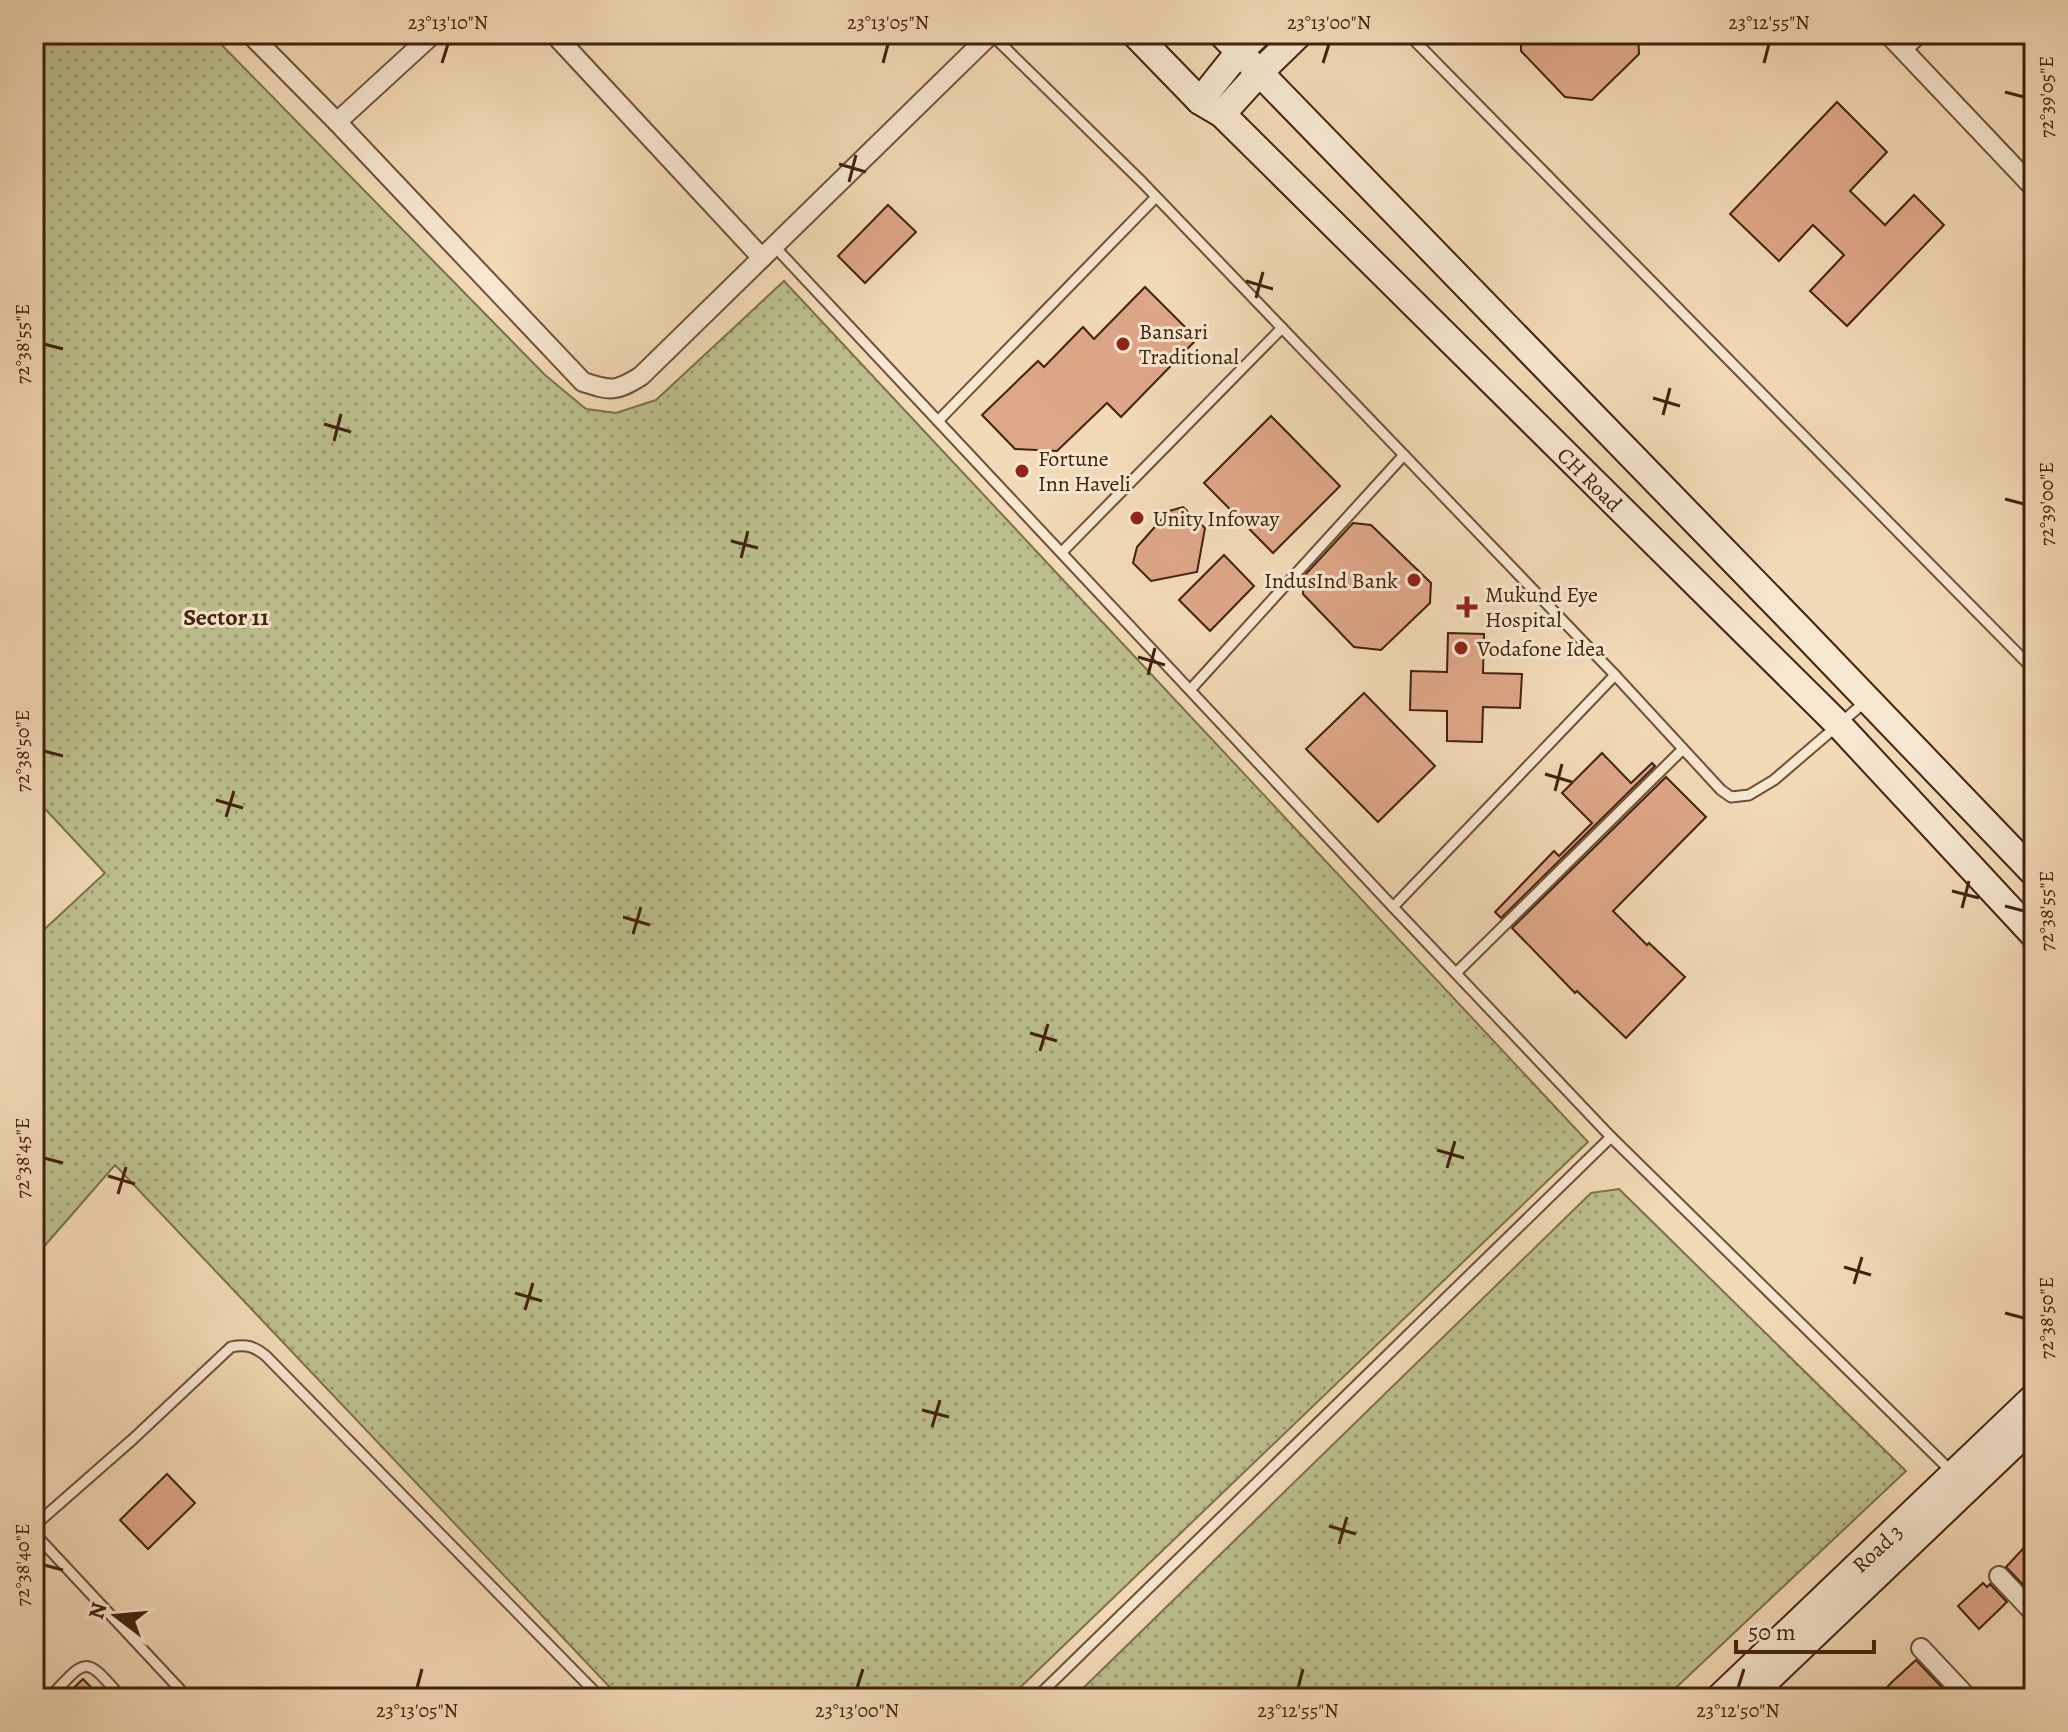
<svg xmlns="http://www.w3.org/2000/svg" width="2068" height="1732" viewBox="0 0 2068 1732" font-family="Alegreya,serif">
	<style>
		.grass { fill: url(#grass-dots); stroke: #7e704d; stroke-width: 2 }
		.building { fill: #dea688; stroke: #41220d; stroke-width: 2 }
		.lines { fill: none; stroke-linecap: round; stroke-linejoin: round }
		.lane-casing { stroke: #6d5038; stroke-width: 13 }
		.street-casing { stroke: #6d5038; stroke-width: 22 }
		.secondary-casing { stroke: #41220d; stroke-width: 30 }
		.lane { stroke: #f7e6d0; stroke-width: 9 }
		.street { stroke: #f7e6d0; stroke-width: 18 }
		.secondary { stroke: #f7e6d0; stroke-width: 26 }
		.ticks { fill: none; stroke: #41220d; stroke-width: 3 }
		.poi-dot { fill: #8f2418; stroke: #f7e6d0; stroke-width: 3 }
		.labels { text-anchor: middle; stroke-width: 6; stroke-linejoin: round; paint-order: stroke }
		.poi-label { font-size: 22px; fill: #41220d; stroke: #f7e6d0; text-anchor: start }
		.street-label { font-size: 22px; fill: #41220d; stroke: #f7e6d0 }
		.neighbourhood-label { font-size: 24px; font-weight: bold; fill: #41220d; stroke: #f7e6d0 }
		.neatline { fill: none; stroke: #41220d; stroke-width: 3 }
		.ticks-label { font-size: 20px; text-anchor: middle; fill: #41220d }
	</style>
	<defs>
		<pattern id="grass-dots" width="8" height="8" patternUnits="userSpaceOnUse" patternTransform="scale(2)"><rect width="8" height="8" fill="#bcbf8d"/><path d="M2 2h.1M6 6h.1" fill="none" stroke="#9a9b72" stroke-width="1.8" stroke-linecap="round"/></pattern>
	</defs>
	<rect width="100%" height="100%" fill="#f2d9b7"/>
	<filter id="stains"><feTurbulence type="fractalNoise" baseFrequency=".0025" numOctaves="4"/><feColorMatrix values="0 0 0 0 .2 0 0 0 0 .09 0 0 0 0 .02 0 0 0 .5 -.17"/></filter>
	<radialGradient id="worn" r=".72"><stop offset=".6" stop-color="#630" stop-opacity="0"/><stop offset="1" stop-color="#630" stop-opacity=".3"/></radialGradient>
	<g class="grass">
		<polygon points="34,34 211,34 545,375 586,409 616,413 656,400 784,281 1588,1142 1009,1698 620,1698 115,1165 34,1258 34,939 105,873 34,797"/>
		<polygon points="1619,1189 1906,1471 1665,1698 1073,1698 1591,1193"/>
	</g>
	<g class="building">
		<polygon points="1521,34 1638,34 1639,54 1592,100 1565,97 1521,51"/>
		<polygon points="1837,102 1887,152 1850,191 1885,225 1914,195 1944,225 1847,326 1810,291 1844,255 1813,225 1779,261 1730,214"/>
		<polygon points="888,205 916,232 865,283 838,256"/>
		<polygon points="1145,287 1197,339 1121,417 1107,403 1057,451 1015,449 982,415 1038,361 1044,367 1083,327 1094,339"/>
		<polygon points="1271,416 1340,486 1273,553 1204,483"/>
		<polygon points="1183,507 1205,528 1197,572 1151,581 1133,563 1137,547 1169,511"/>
		<polygon points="1353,523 1371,525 1431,583 1430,603 1381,650 1354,647 1303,594 1304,576"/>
		<polygon points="1224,555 1254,586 1210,631 1179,600"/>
		<polygon points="1448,633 1484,634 1483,673 1522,674 1520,708 1483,707 1482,742 1447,741 1447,711 1410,710 1411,671 1447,672"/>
		<polygon points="1364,693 1435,766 1378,822 1306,749"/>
		<polygon points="1602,753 1631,783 1652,763 1655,766 1501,918 1495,912 1554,851 1559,856 1592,823 1562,793"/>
		<polygon points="1666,777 1706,817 1613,911 1647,945 1649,943 1685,977 1626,1038 1577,991 1575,993 1512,928"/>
		<polygon points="167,1474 195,1503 148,1549 120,1520"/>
		<polygon points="2034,1537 2034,1596 2006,1567"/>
		<polygon points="1983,1583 1987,1587 1990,1584 2007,1602 1979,1629 1958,1606"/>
		<polygon points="1916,1660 1952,1698 1877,1698 1892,1682"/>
		<polygon points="83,1679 101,1698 63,1698"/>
	</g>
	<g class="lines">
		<defs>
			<g id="lane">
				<polyline points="991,34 1142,182 1615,675 1721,790 1731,797 1749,795 1774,780 1865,702"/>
				<polyline points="1408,34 2034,670"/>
				<polyline points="774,246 1393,907 1611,1137"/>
				<polyline points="938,421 1156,197"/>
				<polyline points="1062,552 1282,328"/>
				<polyline points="1190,690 1404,455"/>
				<polyline points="1393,907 1615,675"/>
				<polyline points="1456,973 1683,749"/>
				<path d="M34,1526L133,1439L231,1347C246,1344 254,1346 266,1356L590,1687"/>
				<polyline points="34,1533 188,1698"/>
				<path d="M49,1698C88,1657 84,1655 122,1698"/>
				<polyline points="578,1698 590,1687 601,1698"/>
				<polyline points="1036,1698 1611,1137 1951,1471"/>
			</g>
			<g id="street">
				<path d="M250,34L337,122L583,382C611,391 616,392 641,376L991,34"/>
				<polyline points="554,34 762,258"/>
				<polyline points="1888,34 2034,188"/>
				<polyline points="1903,49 1918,34"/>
				<polyline points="337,122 433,34"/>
				<polyline points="1999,1576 2034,1613"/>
				<polyline points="1921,1648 1968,1698"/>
			</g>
			<g id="secondary">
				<polyline points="1135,34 1200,101 1222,114 1839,725 2034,935"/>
				<polyline points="1222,34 1799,628 2034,873"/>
				<polyline points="1200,101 1239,52 1258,34"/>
				<polyline points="1222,114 1260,72 1299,34"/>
				<polyline points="1719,1698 2034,1397"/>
				<polyline points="1748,1698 2034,1425"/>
			</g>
		</defs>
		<use href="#lane" class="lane-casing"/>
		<use href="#street" class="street-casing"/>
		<use href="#secondary" class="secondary-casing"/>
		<use href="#lane" class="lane"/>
		<use href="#street" class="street"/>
		<use href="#secondary" class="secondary"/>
	</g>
	<path class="ticks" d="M442,63L448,44M883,63L888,44M1323,63L1329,44M1764,63L1769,44M2005,92L2024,97M839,164L866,172M849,182L856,155M1246,281L1273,289M1256,298L1263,272M44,344L63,349M1653,398L1680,406M1663,415L1670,388M324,424L351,432M334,441L341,414M2005,499L2024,504M731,541L758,548M741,558L748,531M1138,657L1165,665M1148,675L1155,648M44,751L63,756M1545,774L1572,782M1555,791L1562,764M216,800L243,808M226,817L234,791M1952,891L1979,898M2005,906L2024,911M1962,908L1969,881M623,917L650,925M633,934L641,907M1030,1033L1057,1041M1040,1051L1048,1024M1437,1150L1464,1158M44,1158L63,1163M1447,1168L1455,1141M108,1176L135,1184M118,1194L126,1167M1844,1267L1871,1275M1854,1284L1862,1257M515,1293L542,1301M525,1310L533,1283M2005,1313L2024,1318M922,1410L949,1417M932,1427L940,1400M1329,1526L1356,1534M1339,1544L1347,1517M44,1565L63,1570M417,1688L422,1669M857,1688L863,1669M1298,1688L1303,1669M1738,1688L1744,1669"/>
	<g class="poi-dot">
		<circle cx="1123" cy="344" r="8"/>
		<circle cx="1022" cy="471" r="8"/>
		<circle cx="1137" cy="518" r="8"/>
		<circle cx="1414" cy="580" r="8"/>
		<path d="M1463 595h8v8h8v8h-8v8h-8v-8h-8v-8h8z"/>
		<circle cx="1461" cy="648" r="8"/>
	</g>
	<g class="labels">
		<g class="poi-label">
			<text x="1139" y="339">Bansari<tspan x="1139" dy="25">Traditional</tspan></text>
			<text x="1038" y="466">Fortune<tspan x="1038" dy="25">Inn Haveli</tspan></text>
			<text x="1153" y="526">Unity Infoway</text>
			<text x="1398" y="588" text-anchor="end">IndusInd Bank</text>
			<text x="1485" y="602">Mukund Eye<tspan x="1485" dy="25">Hospital</tspan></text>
			<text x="1477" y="656">Vodafone Idea</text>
		</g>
		<g class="street-label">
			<text transform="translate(1590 479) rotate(45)" y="8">CH Road</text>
			<text transform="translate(1877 1548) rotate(-43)" y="8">Road 3</text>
		</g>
		<g class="neighbourhood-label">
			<text x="226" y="625">Sector 11</text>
		</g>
	</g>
	<rect width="2068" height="1732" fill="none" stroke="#f2d9b7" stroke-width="88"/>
	<g transform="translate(116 1616) rotate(286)" stroke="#f7e6d0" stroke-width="6" paint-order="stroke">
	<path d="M0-6L14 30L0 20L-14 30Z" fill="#41220d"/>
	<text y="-12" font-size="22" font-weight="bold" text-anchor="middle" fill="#41220d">N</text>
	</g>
	<path d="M1736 1640v12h138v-12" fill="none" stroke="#41220d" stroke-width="4"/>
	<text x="1748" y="1640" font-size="24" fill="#41220d" stroke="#f7e6d0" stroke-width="6" paint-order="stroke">50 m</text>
	<rect x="44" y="44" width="1980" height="1644" class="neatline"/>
	<g class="ticks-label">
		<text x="448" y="29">23°13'10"N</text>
		<text x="888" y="29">23°13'05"N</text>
		<text x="1329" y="29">23°13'00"N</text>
		<text x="1769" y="29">23°12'55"N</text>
		<text transform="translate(2046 97) rotate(-90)" y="7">72°39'05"E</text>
		<text transform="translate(22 344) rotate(-90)" y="7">72°38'55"E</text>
		<text transform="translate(2046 504) rotate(-90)" y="7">72°39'00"E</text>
		<text transform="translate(22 751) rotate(-90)" y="7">72°38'50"E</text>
		<text transform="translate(2046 911) rotate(-90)" y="7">72°38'55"E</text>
		<text transform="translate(22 1158) rotate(-90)" y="7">72°38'45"E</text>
		<text transform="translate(2046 1318) rotate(-90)" y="7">72°38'50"E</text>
		<text transform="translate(22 1565) rotate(-90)" y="7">72°38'40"E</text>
		<text x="417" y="1717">23°13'05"N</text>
		<text x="857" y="1717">23°13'00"N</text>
		<text x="1298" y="1717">23°12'55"N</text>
		<text x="1738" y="1717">23°12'50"N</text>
	</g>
	<rect width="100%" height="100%" filter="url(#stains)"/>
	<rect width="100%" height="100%" fill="url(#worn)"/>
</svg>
